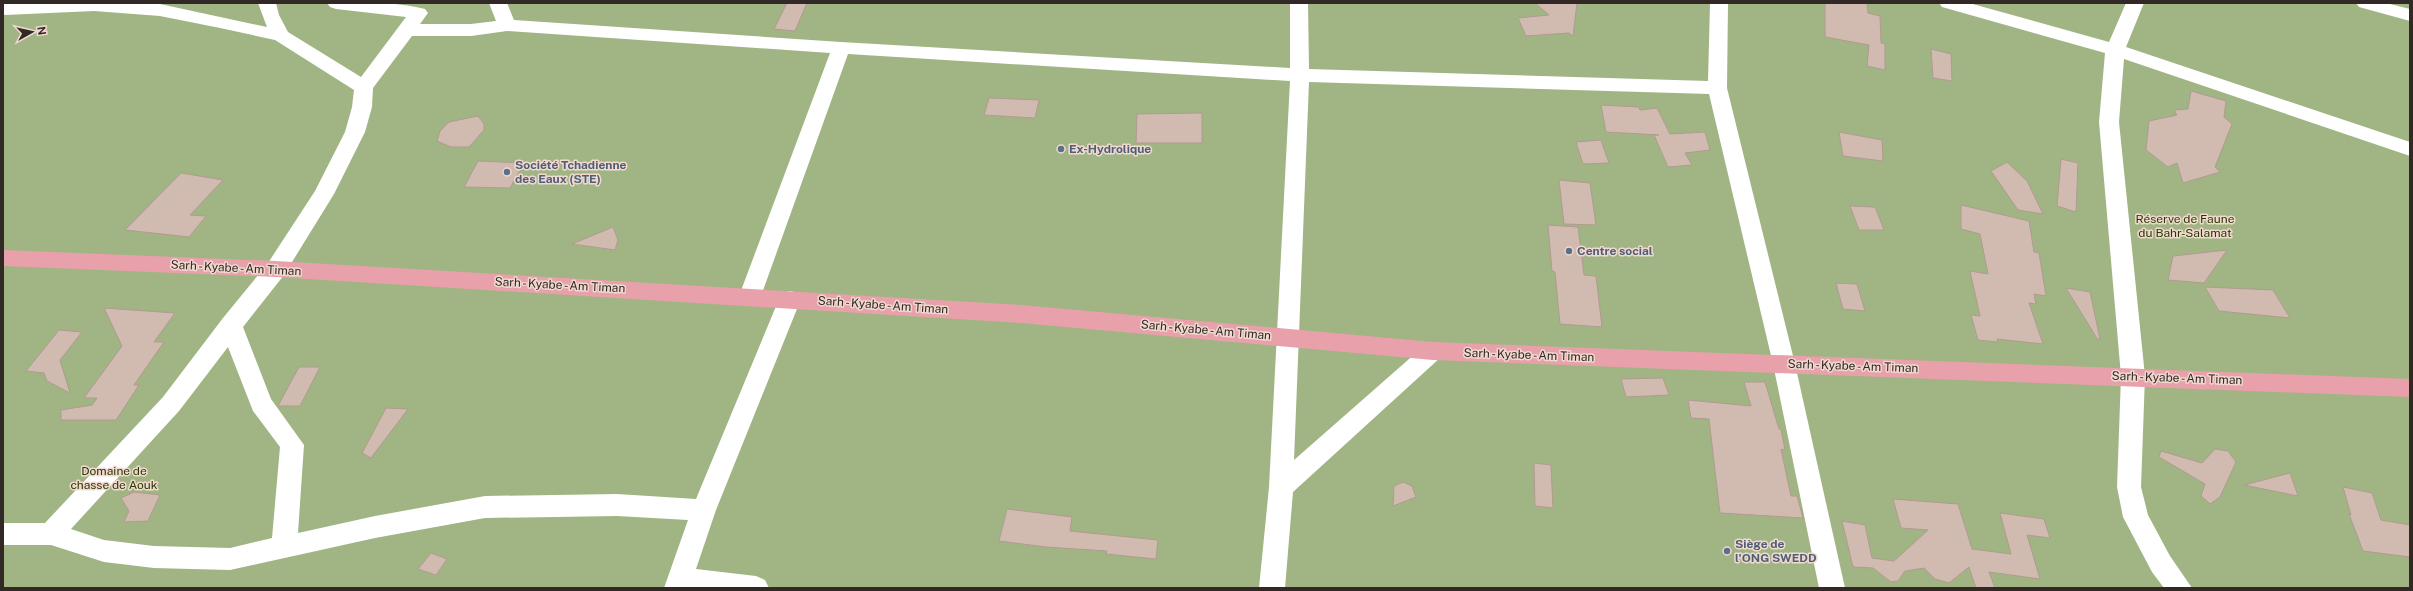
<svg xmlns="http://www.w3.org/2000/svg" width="2413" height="591" viewBox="0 0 2413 591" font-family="'Public Sans',sans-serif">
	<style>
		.green { fill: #a0b583 }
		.building { fill: #d1bbb0; stroke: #b09b90 }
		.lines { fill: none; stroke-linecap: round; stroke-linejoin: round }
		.street { fill: #fff; fill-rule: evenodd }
		.primary { fill: #e8a1aa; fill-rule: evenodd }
		.service-dot { fill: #5c6f8a; stroke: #f1d9d0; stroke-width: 1.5 }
		.labels { text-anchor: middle; stroke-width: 3; stroke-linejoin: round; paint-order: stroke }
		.service-label { font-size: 12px; font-weight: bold; fill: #4e5e75; stroke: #f1d9d0; text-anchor: start }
		.park-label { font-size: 12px; fill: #273900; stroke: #f1d9d0 }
		.street-label { font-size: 12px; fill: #322926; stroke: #f1d9d0 }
	</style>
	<rect width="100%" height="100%" fill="#f1d9d0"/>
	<rect class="green" x="3" y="3" width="2407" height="585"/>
	<g class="building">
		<polygon points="787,3 807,3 795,31 774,29"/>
		<polygon points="1535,3 1577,3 1573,36 1569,33 1526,36 1518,18 1549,15"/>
		<polygon points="1825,3 1867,3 1868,13 1880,16 1881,43 1885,44 1885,70 1867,66 1869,45 1825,37"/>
		<polygon points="1931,49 1951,54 1952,81 1933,78"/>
		<polygon points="2191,91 2226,101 2224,117 2232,124 2215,167 2220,172 2183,183 2177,163 2168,167 2146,150 2149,121 2177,115 2174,110 2188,109"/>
		<polygon points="989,98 1039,100 1035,118 984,115"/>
		<polygon points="1601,105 1639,107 1640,110 1657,108 1670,134 1705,132 1710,150 1685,153 1692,165 1668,167 1654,135 1659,135 1606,132"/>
		<polygon points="1202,113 1202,143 1136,143 1137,114"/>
		<polygon points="478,116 484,124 484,130 469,147 451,147 437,141 440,131 449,122"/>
		<polygon points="1839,132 1882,140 1883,161 1843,156"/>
		<polygon points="1601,140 1609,163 1583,164 1576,142"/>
		<polygon points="2061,159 2078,163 2076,212 2057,206"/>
		<polygon points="478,161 524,163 510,188 464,187"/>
		<polygon points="2007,162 2027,181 2043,214 2018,210 1991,171"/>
		<polygon points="181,173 223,180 190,215 206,216 189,237 125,230"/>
		<polygon points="1559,180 1590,183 1596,225 1564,224"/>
		<polygon points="1961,205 2029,221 2034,252 2039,253 2046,296 2034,294 2036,304 2029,303 2043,344 1997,339 1998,342 1978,340 1971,315 1980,316 1970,271 1988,274 1980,234 1961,229"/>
		<polygon points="1850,206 1875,207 1884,230 1859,230"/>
		<polygon points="1548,225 1578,227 1584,275 1596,276 1602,327 1560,324 1555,272 1552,271"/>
		<polygon points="613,227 618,240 615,250 572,244"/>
		<polygon points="2227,250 2204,283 2168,280 2173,256"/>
		<polygon points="1836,283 1857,284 1865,311 1843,309"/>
		<polygon points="2205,287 2273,290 2290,318 2219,311"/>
		<polygon points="2066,288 2090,292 2100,339 2098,340"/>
		<polygon points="104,308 175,313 154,342 164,342 134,385 139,385 116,420 61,420 61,410 92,405 97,398 84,398 122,346"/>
		<polygon points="59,330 82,332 60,360 70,393 47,381 44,373 26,371"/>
		<polygon points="299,367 320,367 300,406 278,406"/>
		<polygon points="1663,378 1669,395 1626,397 1621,379"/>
		<polygon points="1744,382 1765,382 1779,429 1781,429 1785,450 1781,449 1791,496 1797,496 1803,518 1720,513 1709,419 1691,418 1688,400 1751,406"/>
		<polygon points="386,408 408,409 371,458 362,453"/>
		<polygon points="2215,449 2228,451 2236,462 2220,497 2210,504 2201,496 2205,484 2159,457 2161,451 2202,463"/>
		<polygon points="1534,463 1551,465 1553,508 1535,506"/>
		<polygon points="2290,473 2298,496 2244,485"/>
		<polygon points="1403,482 1412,486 1416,497 1393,506 1394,486"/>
		<polygon points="2343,487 2372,493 2381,520 2410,525 2410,557 2363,551 2349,514 2351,515"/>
		<polygon points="134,492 160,495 148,521 124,522 129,511 121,498"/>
		<polygon points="1893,499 1958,504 1972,549 2011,554 2000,513 2044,519 2050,538 2027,535 2040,579 1989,572 1995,588 1976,588 1969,567 1949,583 1935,579 1924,568 1905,571 1898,581 1891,582 1873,568 1853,567 1842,521 1865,525 1872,558 1894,561 1928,530 1901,528"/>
		<polygon points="1007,509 1072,517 1070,531 1158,540 1156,559 1106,554 1107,551 1046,547 999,541"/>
		<polygon points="431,553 447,559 436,575 418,569"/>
	</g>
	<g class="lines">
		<g class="street">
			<path d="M5,3L160,4L267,27L258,3H276L279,15L288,32L361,77L406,17L336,9L330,7L327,3C360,3 394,1 425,9L428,13L420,24H471L496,21L489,3H507L514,20L841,42L1290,68V3H1308L1309,69L1708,81L1710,3H1728L1727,88L1795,364L1845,588H1819L1773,364L1709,94L1309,82L1294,460L1425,345L1433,342L1441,345L1444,351L1441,357L1293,492L1285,588H1259L1269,487L1290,81L848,54L761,296L758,302L750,304L742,302L739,296L830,53L507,31L471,36H412L373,88L372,107L365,132L334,194L284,275L243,327L271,399L304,445L298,533L375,516L485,496L617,494L696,499L779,299L782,293L790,291L798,293L801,299L716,510L696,569L756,576L765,580L769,588H664L688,520L617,516L485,518L375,538L230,570L154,568L104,562L51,545H3V523H45L163,397L223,318L268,263L315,191L345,132L352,107L354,90L275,40L220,28L160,16L94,11L5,15L3,14V4ZM228,347L253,411L280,447L272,538L230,548L154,546L104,540L71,529L179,411Z"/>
			<polygon points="1939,3 1969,3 2109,42 2126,3 2144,3 2126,47 2410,142 2410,156 2124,59 2119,122 2145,376 2141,487 2148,515 2170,556 2192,588 2164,588 2152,572 2123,517 2117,487 2121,376 2099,122 2105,53 1942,7"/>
			<polygon points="2356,3 2386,3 2410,9 2410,21 2359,7"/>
		</g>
		<polygon class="primary" points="3,250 276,261 1021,305 1433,342 2410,379 2410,397 1433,360 1021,323 276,277 3,266"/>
	</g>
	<g class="service-dot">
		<circle cx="1061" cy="149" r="4"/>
		<circle cx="507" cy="172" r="4"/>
		<circle cx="1569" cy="251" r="4"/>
		<circle cx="1727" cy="551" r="4"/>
	</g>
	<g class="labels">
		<g class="service-label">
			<text x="1069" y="153">Ex-Hydrolique</text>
			<text x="515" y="169">Société Tchadienne<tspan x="515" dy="14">des Eaux (STE)</tspan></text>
			<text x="1577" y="255">Centre social</text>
			<text x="1735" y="548">Siège de<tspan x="1735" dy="14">l'ONG SWEDD</tspan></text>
		</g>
		<g class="park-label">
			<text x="2185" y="223">Réserve de Faune<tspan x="2185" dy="14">du Bahr-Salamat</tspan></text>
			<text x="114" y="475">Domaine de<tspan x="114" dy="14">chasse de Aouk</tspan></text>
		</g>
		<g class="street-label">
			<text transform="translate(236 268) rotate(3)" y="4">Sarh - Kyabe - Am Timan</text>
			<text transform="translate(560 285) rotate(3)" y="4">Sarh - Kyabe - Am Timan</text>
			<text transform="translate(883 305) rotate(4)" y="4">Sarh - Kyabe - Am Timan</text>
			<text transform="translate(1206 330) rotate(5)" y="4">Sarh - Kyabe - Am Timan</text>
			<text transform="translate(1529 355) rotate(2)" y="4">Sarh - Kyabe - Am Timan</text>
			<text transform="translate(1853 366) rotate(2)" y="4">Sarh - Kyabe - Am Timan</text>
			<text transform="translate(2177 378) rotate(2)" y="4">Sarh - Kyabe - Am Timan</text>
		</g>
	</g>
	<rect width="2413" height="591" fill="none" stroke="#322926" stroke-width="8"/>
	<g transform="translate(32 32) rotate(82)" stroke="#f1d9d0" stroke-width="3" paint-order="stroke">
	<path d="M0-3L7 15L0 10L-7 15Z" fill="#322926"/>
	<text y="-6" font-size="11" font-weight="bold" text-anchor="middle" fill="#322926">N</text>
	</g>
</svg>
